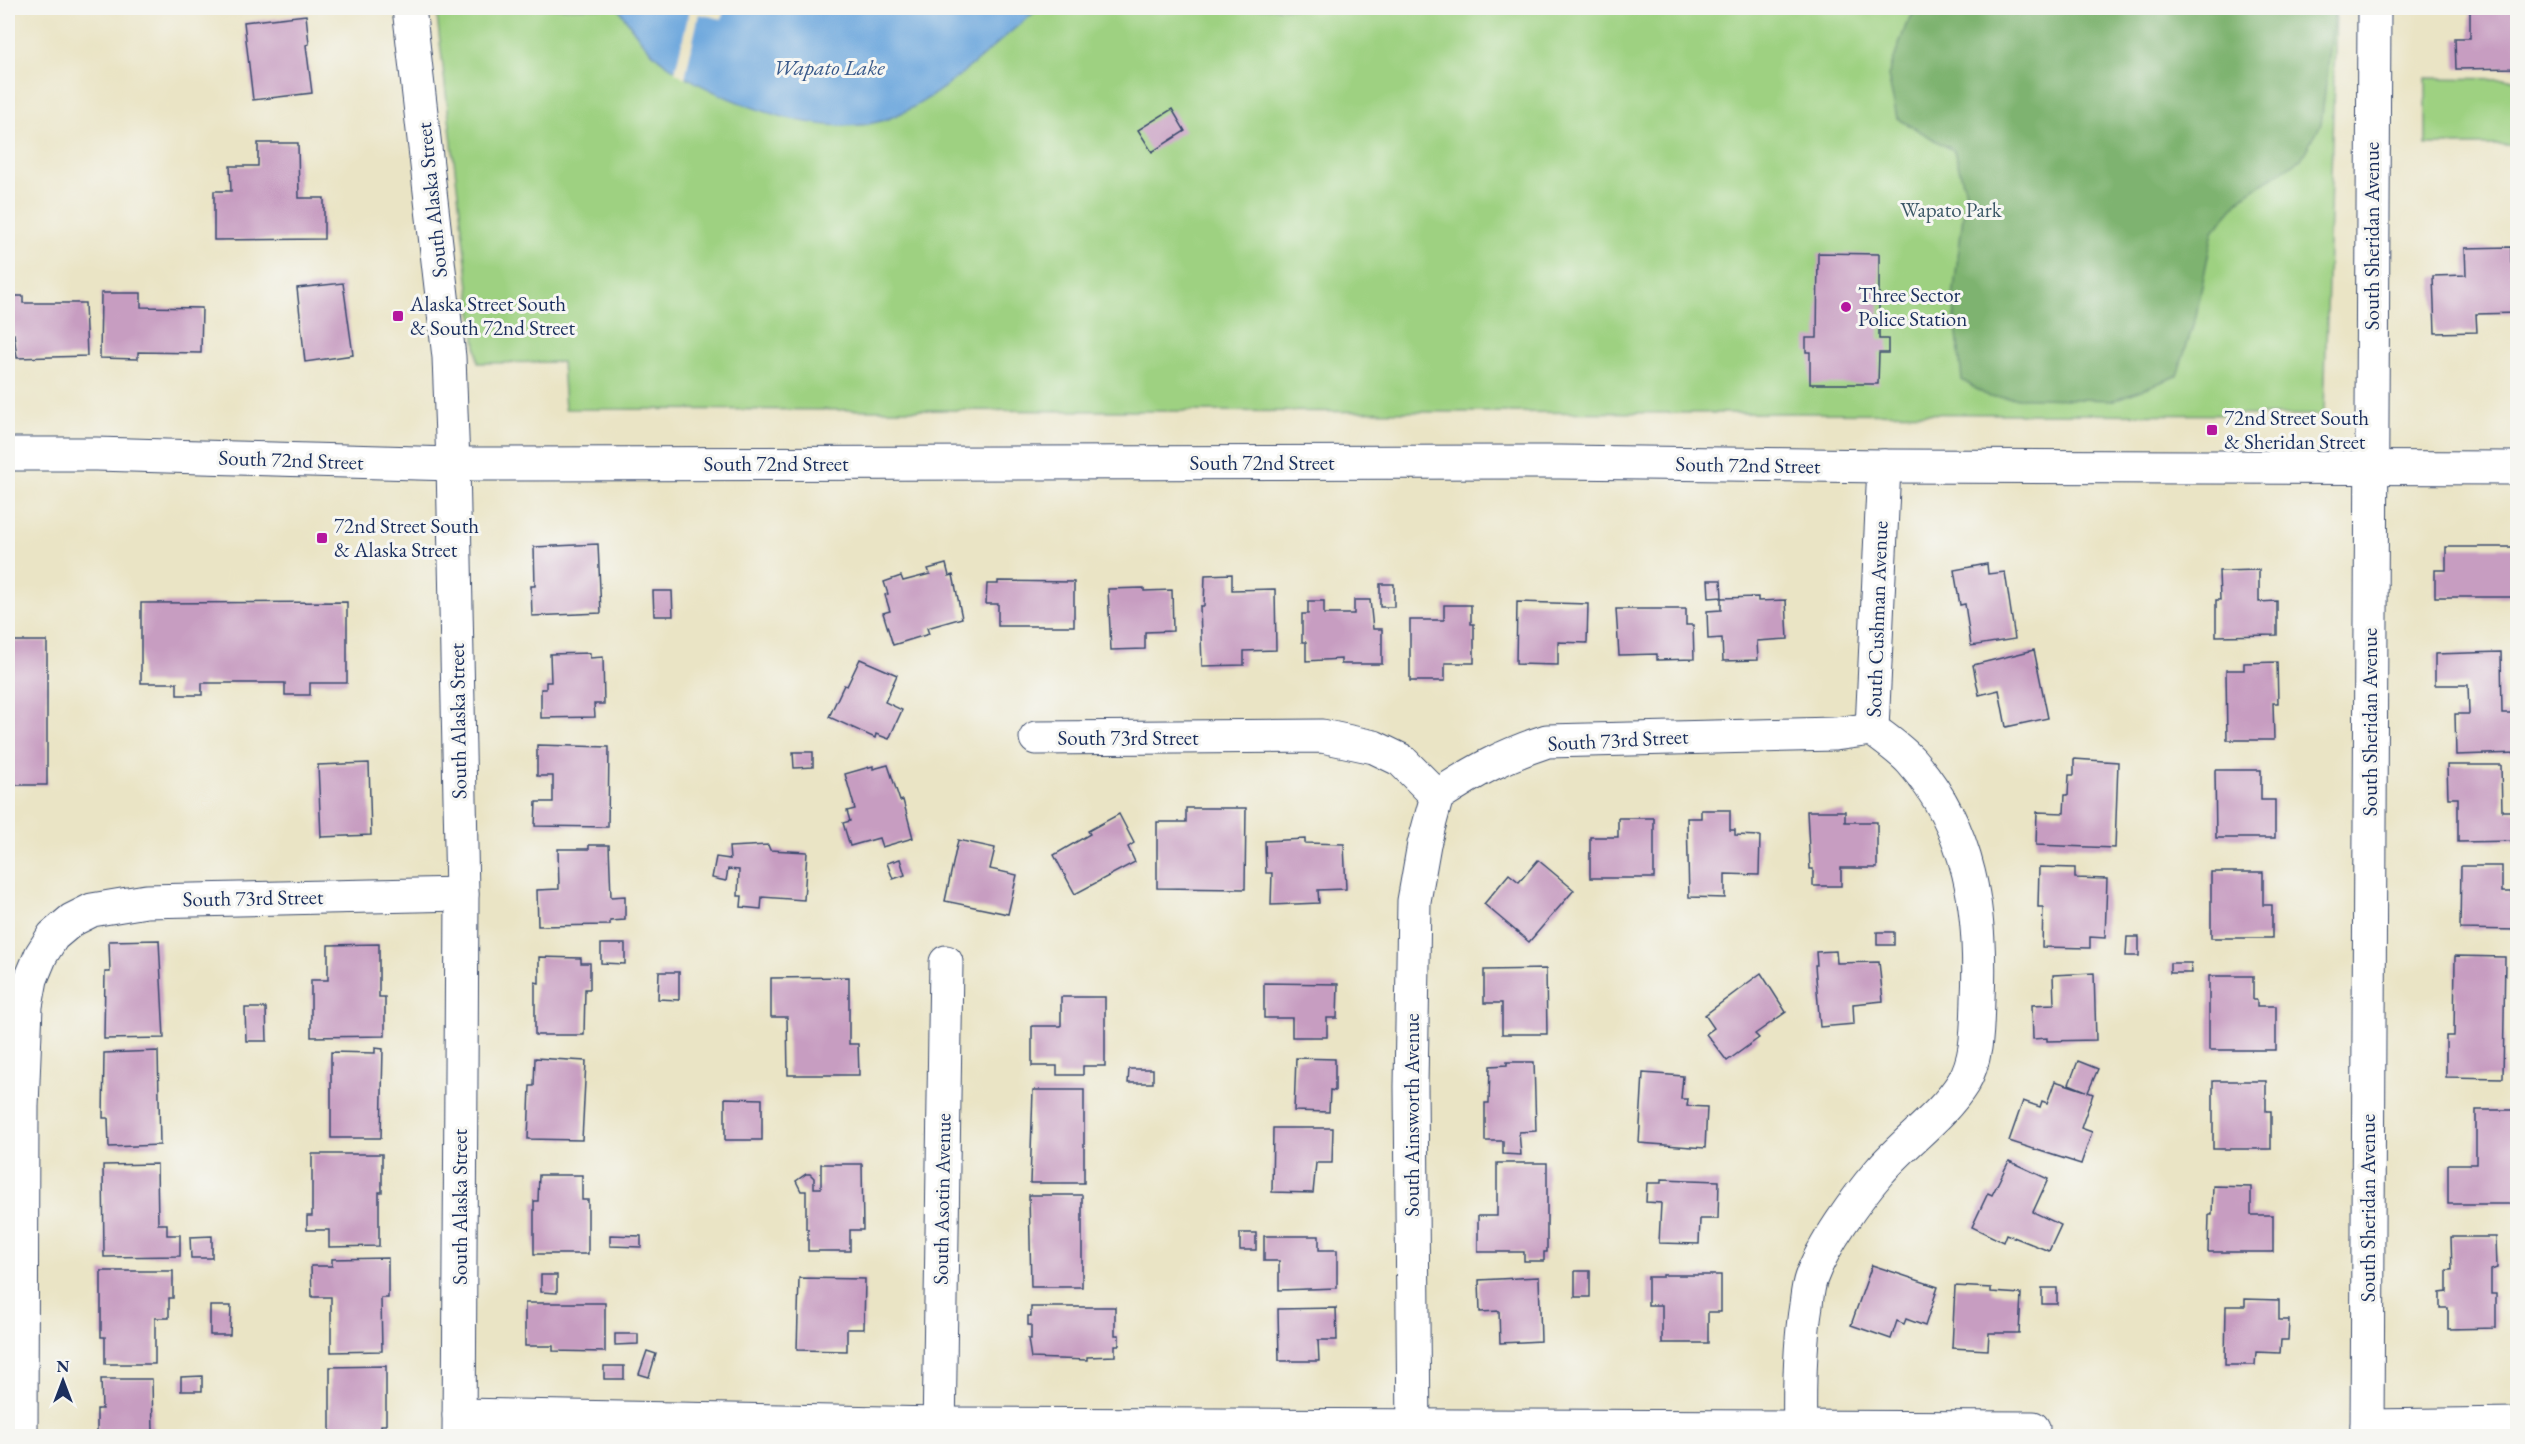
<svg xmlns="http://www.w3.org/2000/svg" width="2525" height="1444" viewBox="0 0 2525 1444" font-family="'EB Garamond',serif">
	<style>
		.green { fill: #9ed181; stroke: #5c8070; stroke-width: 1.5 }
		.forest { fill: #7eb36f; stroke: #4c7166; stroke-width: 1.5 }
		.water { fill: #6da7dd; stroke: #446b9e; stroke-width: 1.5 }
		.pier { fill: #eae4c5 }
		.building { fill: #c79dc1 }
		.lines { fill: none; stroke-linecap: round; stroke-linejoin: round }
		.minor-casing { stroke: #3a4a6d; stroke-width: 35 }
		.tertiary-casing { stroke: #3a4a6d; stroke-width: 35 }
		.primary-casing { stroke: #3a4a6d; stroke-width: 35 }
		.minor { stroke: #fff; stroke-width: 33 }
		.tertiary { stroke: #fff; stroke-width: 33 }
		.primary { stroke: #fff; stroke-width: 33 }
		.poi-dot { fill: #b5179e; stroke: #f6f6f2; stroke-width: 2 }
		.labels { text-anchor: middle; stroke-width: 6; stroke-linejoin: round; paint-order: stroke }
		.street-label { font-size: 21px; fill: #1b2f5e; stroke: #f6f6f2 }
		.park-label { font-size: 21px; fill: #3c5867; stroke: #f6f6f2 }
		.poi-label { font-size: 21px; fill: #1b2f5e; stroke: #f6f6f2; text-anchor: start }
		.water-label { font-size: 22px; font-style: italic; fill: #38598a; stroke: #f6f6f2 }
	</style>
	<rect width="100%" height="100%" fill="#f6f6f2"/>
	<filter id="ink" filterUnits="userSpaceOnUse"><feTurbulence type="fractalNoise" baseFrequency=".0167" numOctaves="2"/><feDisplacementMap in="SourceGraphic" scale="12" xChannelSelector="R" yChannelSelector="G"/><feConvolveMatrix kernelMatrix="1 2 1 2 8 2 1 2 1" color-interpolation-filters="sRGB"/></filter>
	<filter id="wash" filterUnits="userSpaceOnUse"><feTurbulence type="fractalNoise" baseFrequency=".008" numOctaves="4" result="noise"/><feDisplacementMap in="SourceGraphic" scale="24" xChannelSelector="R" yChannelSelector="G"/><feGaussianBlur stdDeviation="1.35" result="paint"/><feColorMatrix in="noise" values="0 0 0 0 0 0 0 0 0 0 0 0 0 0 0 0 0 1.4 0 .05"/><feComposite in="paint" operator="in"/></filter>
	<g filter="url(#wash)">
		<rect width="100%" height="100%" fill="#eae4c5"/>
		<g class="green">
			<polygon points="436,8 2336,8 2324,415 565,409 562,362 478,363"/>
			<polygon points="2426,78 2517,79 2517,145 2426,145"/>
		</g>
		<polygon class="forest" points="1917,8 2335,8 2321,124 2301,159 2243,196 2213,231 2196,316 2177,376 2115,400 1989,397 1962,380 1953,297 1966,192 1954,151 1897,118 1888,76 1906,25"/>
		<path class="water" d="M618,8H1040C991,45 948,95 890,118C827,143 717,101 665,63C645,49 632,28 618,8Z"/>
		<polygon class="pier" points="690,8 724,10 722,19 699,14 685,78 675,72"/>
		<g id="blocks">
			<g class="building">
				<polygon points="2470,8 2518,8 2518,68 2456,69 2455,38 2470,38"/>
				<polygon points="306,15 309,44 306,45 312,93 253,100 244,22"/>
				<polygon points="1172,109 1185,131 1152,152 1138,130"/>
				<polygon points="258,143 298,143 299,198 324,198 324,239 214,240 214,191 231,191 230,166 258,166"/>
				<polygon points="2511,247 2511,263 2518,262 2518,313 2476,314 2477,332 2435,333 2433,276 2466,275 2465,248"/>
				<polygon points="1818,253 1879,254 1879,339 1888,339 1888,353 1879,353 1878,384 1810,384 1810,352 1806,352 1806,338 1817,338"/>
				<polygon points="343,283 353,355 305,362 297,288"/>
				<polygon points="101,293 141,293 141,307 202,308 201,353 138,352 138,359 100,358"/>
				<polygon points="8,296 23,296 23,303 85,303 87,356 17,358 14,334 8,334"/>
				<polygon points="598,544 601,613 532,616 531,586 535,586 534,547"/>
				<polygon points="2446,547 2518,547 2518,597 2435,597 2435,570 2446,570"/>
				<polygon points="946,564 949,576 953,575 962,618 927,628 929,634 893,645 883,613 890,611 885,595 888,594 884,582 901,576 903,581 930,574 928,569"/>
				<polygon points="1987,564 1988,574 2005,572 2015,639 1971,646 1965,604 1960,605 1954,570"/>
				<polygon points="2259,570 2259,602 2277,601 2277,635 2216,636 2216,600 2220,600 2219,571"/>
				<polygon points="1232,574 1232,590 1275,589 1276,650 1244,651 1244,665 1202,666 1200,606 1204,606 1205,575"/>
				<polygon points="1708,580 1721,580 1722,597 1709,598"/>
				<polygon points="998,581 1074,582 1074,626 998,626 998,604 986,604 987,584 998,584"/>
				<rect x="1380" y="584" width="14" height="23"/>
				<polygon points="1144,588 1144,591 1172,590 1173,631 1145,632 1145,649 1111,650 1108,589"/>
				<polygon points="653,591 672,591 673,616 654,616"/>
				<polygon points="1758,597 1758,601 1786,600 1788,639 1757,641 1758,660 1723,661 1722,638 1708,639 1707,611 1721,610 1721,598"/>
				<polygon points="1354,600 1370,600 1373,629 1382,629 1382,664 1341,664 1341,659 1306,661 1306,642 1302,642 1302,614 1308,614 1308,601 1324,601 1324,614 1354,614"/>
				<polygon points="347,602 347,683 310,683 310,695 285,695 285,683 202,683 202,695 177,695 177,683 141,683 141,603"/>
				<polygon points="1517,602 1588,604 1587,643 1558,642 1558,665 1516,664"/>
				<polygon points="1444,605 1471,605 1471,624 1474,624 1474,663 1445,663 1445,681 1410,681 1410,620 1444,620"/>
				<polygon points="1616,609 1686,609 1686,625 1693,625 1694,659 1657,660 1657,654 1619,655"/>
				<rect x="8" y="641" width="39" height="144"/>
				<polygon points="2034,650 2048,718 2006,727 1999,690 1979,695 1973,665"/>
				<polygon points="2501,652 2502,713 2518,713 2518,753 2456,755 2455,714 2469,714 2468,685 2435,685 2435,654"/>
				<polygon points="590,653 590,658 603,657 604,704 594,704 595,717 541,718 541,689 546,689 546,682 551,682 550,654"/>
				<polygon points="860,659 897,675 885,702 902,710 889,739 876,734 875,738 829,717 844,685 847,686"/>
				<polygon points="2277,662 2278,703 2273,703 2274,740 2227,740 2226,670 2244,670 2244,663"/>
				<polygon points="537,745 609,747 608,827 535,826 536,802 553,802 553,776 537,776"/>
				<polygon points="793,752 813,752 813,767 794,768"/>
				<polygon points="2074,759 2118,762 2115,848 2036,845 2037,812 2064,813 2065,795 2068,795 2069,775 2074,775"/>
				<polygon points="369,763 371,835 321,837 318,765"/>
				<polygon points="888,765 900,801 903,800 913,838 882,847 879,838 850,846 843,823 850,821 847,811 855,809 845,774 873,766 873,769"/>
				<polygon points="2447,765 2501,765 2502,811 2517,811 2517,841 2458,842 2458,798 2448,798"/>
				<polygon points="2215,770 2261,770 2261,800 2275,800 2275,838 2216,838"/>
				<polygon points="1186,808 1246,808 1245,889 1157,888 1157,822 1186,822"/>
				<polygon points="1701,810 1730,810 1730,830 1735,830 1735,835 1760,836 1759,875 1725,874 1725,898 1689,897 1687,818 1701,818"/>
				<polygon points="1807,811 1845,811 1845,822 1877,822 1877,868 1841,868 1841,886 1813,886 1813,869 1810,869"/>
				<polygon points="1119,814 1134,843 1128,847 1135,862 1075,894 1054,855 1090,834 1088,831"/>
				<polygon points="1618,818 1654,818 1654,878 1590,878 1590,837 1618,837"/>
				<polygon points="1305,839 1305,843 1344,844 1346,889 1318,890 1319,903 1271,905 1272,873 1266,873 1265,841"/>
				<polygon points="958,840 995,848 990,869 1017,875 1008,914 945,901"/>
				<polygon points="589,845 609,845 611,897 625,896 625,920 610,921 610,925 538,926 537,890 559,889 558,849 589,849"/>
				<polygon points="768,845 770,850 807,852 804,900 762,897 761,909 741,907 742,896 738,896 739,870 728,869 726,881 712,878 716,857 730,859 729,847"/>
				<polygon points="900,859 905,875 893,879 887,863"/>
				<polygon points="1538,860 1574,890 1529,942 1484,904 1509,874 1519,882"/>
				<polygon points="2461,866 2502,866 2502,892 2518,892 2518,930 2460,929"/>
				<polygon points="2039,867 2075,868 2075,878 2107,879 2105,938 2090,937 2090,948 2042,947 2043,907 2038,907"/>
				<polygon points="2211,872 2263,872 2263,905 2272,905 2272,938 2211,938"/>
				<rect x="1877" y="932" width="17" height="13"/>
				<polygon points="2127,937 2139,937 2139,956 2126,956"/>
				<polygon points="159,940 164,1038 104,1039 105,972 110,972 109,941"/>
				<polygon points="379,944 379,997 385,997 385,1036 311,1037 311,980 328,980 328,945"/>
				<polygon points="601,944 625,944 625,964 601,963"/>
				<polygon points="1836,951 1837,963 1879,962 1883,1001 1853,1004 1854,1024 1820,1027 1815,965 1817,965 1816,952"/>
				<polygon points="2455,956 2505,957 2503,1078 2446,1077 2446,1036 2454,1036"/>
				<polygon points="539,957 581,958 581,963 590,963 590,989 585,989 584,1035 535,1035 535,982 539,983"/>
				<polygon points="2170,963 2191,963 2192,973 2170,973"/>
				<polygon points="1546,969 1547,1034 1502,1034 1502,1003 1484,1003 1484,970"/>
				<polygon points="659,972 679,972 679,1000 658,999"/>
				<polygon points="1761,973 1786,1012 1755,1034 1759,1038 1727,1061 1706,1034 1714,1028 1705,1015"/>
				<polygon points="2094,973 2096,1040 2047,1041 2047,1038 2033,1039 2032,1005 2054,1004 2053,975"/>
				<polygon points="2209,976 2253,976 2253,1000 2257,1000 2257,1006 2276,1006 2276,1050 2209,1050"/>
				<polygon points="849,977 849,1044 858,1044 859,1075 788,1075 787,1017 771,1017 771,978"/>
				<polygon points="1264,983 1338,984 1337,1018 1327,1018 1327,1037 1292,1037 1292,1018 1264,1018"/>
				<polygon points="1061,997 1105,997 1105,1066 1083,1066 1083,1075 1057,1075 1057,1066 1032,1066 1032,1026 1061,1026"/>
				<polygon points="245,1008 266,1008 267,1041 246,1041"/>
				<polygon points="375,1048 383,1049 381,1138 331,1138 331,1052 375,1053"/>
				<polygon points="158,1051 160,1145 109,1147 108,1118 103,1118 104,1053"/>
				<polygon points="535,1058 586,1061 582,1140 528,1139 530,1086 534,1086"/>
				<polygon points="1296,1058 1335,1059 1335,1091 1330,1090 1329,1112 1294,1111"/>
				<polygon points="2078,1061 2098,1069 2088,1092 2093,1094 2081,1128 2092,1132 2081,1164 2009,1141 2023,1101 2040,1107 2042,1101 2047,1103 2055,1081 2086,1091 2069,1084"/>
				<polygon points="1507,1062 1534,1062 1536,1131 1519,1132 1521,1155 1503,1154 1503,1141 1485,1141 1485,1103 1489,1103 1490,1066 1507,1065"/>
				<polygon points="1129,1069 1153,1069 1153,1083 1128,1083"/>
				<polygon points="1643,1073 1683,1076 1681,1099 1688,1099 1687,1106 1707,1107 1705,1148 1639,1143"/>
				<polygon points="2213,1081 2266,1081 2266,1111 2271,1111 2271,1149 2213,1149"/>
				<polygon points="1033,1090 1084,1090 1084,1183 1030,1183"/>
				<polygon points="725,1098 762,1099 762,1140 725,1140"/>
				<polygon points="2476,1110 2518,1110 2518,1204 2448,1204 2448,1164 2476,1164"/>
				<polygon points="1273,1128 1333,1128 1332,1163 1316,1163 1313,1193 1272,1192"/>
				<polygon points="312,1154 382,1154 382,1192 379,1192 379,1246 329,1247 329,1230 307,1230 307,1216 312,1216"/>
				<polygon points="2009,1161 2048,1179 2033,1212 2061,1225 2049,1251 2006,1234 2003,1242 1972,1227 1988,1193 1992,1195"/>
				<polygon points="1497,1163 1547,1163 1547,1252 1544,1252 1544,1261 1524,1261 1524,1252 1478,1252 1478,1216 1497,1216"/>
				<polygon points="157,1164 158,1224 167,1224 167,1235 180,1235 180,1256 104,1257 103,1165"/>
				<polygon points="821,1164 862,1164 863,1230 850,1230 850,1251 808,1251 808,1229 806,1229 806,1191 801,1191 796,1181 806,1174 810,1174 814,1178 814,1188 821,1188"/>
				<polygon points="539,1175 582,1175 582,1200 588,1200 588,1254 534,1254 534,1201 538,1201"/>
				<polygon points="1661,1179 1719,1181 1718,1219 1700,1219 1699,1244 1659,1243 1661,1203 1646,1202 1647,1183 1661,1183"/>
				<polygon points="2213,1186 2251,1187 2251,1215 2273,1215 2273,1252 2208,1252 2209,1215 2212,1215"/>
				<polygon points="1029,1195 1082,1195 1082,1287 1031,1287"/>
				<rect x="1240" y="1233" width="16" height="17"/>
				<polygon points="610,1235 641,1236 641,1247 610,1246"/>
				<polygon points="212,1236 212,1258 191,1258 190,1237"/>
				<polygon points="1264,1236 1319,1236 1319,1250 1337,1250 1337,1288 1279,1290 1279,1261 1264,1261"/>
				<polygon points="2451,1237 2496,1237 2497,1268 2491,1270 2491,1294 2496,1294 2496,1328 2448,1329 2448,1308 2440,1308 2440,1293 2447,1292 2447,1270 2452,1270"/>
				<polygon points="388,1258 388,1298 381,1298 382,1351 331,1352 331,1297 312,1297 311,1266 332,1266 332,1259"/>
				<polygon points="1872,1265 1938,1287 1925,1326 1906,1319 1904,1324 1897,1321 1891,1339 1851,1325"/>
				<polygon points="101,1271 173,1271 173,1298 169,1298 169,1318 155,1318 155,1364 105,1364 105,1337 101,1337"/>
				<rect x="1575" y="1271" width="15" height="26"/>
				<polygon points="541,1275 557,1275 557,1293 541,1292"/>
				<polygon points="1663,1275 1721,1275 1721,1312 1708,1312 1708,1343 1662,1343 1662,1305 1648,1305 1648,1277 1663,1277"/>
				<polygon points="1539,1277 1541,1341 1500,1343 1499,1311 1480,1312 1479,1280"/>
				<polygon points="799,1278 865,1279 864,1329 847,1329 847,1351 797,1350"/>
				<polygon points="1955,1286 1991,1288 1991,1292 2021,1294 2019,1333 1989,1333 1988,1350 1952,1348"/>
				<rect x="2042" y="1288" width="15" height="16"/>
				<polygon points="2245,1299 2279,1300 2279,1320 2289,1320 2288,1340 2281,1340 2280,1353 2256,1352 2255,1365 2225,1365 2226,1306 2245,1306"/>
				<polygon points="525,1303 605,1303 605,1352 553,1351 553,1346 525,1346"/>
				<polygon points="210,1306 231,1306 230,1335 210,1335"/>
				<polygon points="1031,1307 1115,1307 1115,1335 1119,1335 1119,1345 1115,1345 1115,1356 1087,1357 1087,1360 1031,1358 1028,1339 1031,1339 1031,1325 1028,1325 1028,1316 1031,1316"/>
				<polygon points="1336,1308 1337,1340 1318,1340 1319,1361 1279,1361 1278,1309"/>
				<polygon points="615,1334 638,1334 638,1344 615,1345"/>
				<polygon points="647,1351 656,1354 649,1377 639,1374"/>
				<polygon points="386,1366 386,1425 381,1425 381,1436 330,1436 330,1367"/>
				<rect x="604" y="1366" width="20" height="13"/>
				<polygon points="202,1376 202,1391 181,1391 181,1377"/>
				<polygon points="101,1379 152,1379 153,1431 175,1431 175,1436 97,1436 97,1409 102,1409"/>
			</g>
		</g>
	</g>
	<g filter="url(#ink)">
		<use href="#blocks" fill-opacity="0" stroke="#3a4a6d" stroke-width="1.5"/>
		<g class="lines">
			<defs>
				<g id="minor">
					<polyline points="453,464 462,894 459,1436"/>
					<polyline points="1872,729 1884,466"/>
					<polyline points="1036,738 1322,736 1374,747 1401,760 1437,796"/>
					<path d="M1437,796C1475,771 1504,755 1547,741L1835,734L1872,729"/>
					<polyline points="459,1415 939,1424 2033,1428"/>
					<polyline points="2367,1426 2518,1424"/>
					<polyline points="21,1436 22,1106 26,1006 31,979 41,955 53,936 72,920 92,910 146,901 462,894"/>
					<polyline points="939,1436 946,962"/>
					<polyline points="1414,1436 1411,1087 1414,901 1424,844 1437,796"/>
					<path d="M1800,1436C1799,1393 1799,1348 1806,1305C1807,1297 1808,1286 1811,1278C1823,1245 1856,1199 1879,1172C1906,1140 1941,1118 1963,1083C1978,1058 1977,1027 1978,999C1982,912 1971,829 1911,761C1900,749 1885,739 1872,729"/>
				</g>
				<g id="tertiary">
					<polyline points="409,8 449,357 453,464"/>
					<polyline points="2367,1436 2374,8"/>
				</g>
				<polyline id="primary" points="8,454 96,454 453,464 1560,462 1884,466 2518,468"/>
			</defs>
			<use href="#minor" class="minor-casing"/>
			<use href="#tertiary" class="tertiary-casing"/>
			<use href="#primary" class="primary-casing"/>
			<use href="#minor" class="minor"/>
			<use href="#tertiary" class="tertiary"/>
			<use href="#primary" class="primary"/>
		</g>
	</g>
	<g class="poi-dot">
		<circle cx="1846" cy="307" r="6"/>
		<rect x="392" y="310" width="12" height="12" rx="3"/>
		<rect x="2206" y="424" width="12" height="12" rx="3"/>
		<rect x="316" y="532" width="12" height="12" rx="3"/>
	</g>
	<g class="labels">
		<g class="street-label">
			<text transform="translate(432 200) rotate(-96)" y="7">South Alaska Street</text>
			<text transform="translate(2372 236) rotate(-90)" y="7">South Sheridan Avenue</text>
			<text transform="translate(291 460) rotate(2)" y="7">South 72nd Street</text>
			<text x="1262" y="470">South 72nd Street</text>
			<text x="776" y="471">South 72nd Street</text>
			<text transform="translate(1748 465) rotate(1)" y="7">South 72nd Street</text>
			<text transform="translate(1877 619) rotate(-88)" y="7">South Cushman Avenue</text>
			<text transform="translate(458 721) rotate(-91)" y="7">South Alaska Street</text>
			<text transform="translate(2370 722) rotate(-90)" y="7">South Sheridan Avenue</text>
			<text x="1128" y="745">South 73rd Street</text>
			<text transform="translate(1618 740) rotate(-3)" y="7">South 73rd Street</text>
			<text transform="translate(253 898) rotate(-1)" y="7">South 73rd Street</text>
			<text transform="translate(1412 1115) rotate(-90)" y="7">South Ainsworth Avenue</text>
			<text transform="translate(942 1199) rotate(-89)" y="7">South Asotin Avenue</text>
			<text transform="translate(460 1207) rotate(-90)" y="7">South Alaska Street</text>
			<text transform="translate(2368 1208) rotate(-90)" y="7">South Sheridan Avenue</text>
		</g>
		<g class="park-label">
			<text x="1951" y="217">Wapato Park</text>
		</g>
		<g class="poi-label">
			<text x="1858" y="302">Three Sector<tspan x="1858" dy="24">Police Station</tspan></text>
			<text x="410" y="311">Alaska Street South<tspan x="410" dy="24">&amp; South 72nd Street</tspan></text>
			<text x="2224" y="425">72nd Street South<tspan x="2224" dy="24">&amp; Sheridan Street</tspan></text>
			<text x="334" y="533">72nd Street South<tspan x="334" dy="24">&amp; Alaska Street</tspan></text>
		</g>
		<g class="water-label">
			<text x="829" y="75">Wapato Lake</text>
		</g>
	</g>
	<rect width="2525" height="1444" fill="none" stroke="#f6f6f2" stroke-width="30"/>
	<g transform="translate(63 1381)" stroke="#f6f6f2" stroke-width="4.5" paint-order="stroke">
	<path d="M0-4.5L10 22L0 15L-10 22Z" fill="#1b2f5e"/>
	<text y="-9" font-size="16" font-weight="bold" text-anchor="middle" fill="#1b2f5e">N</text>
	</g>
</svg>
